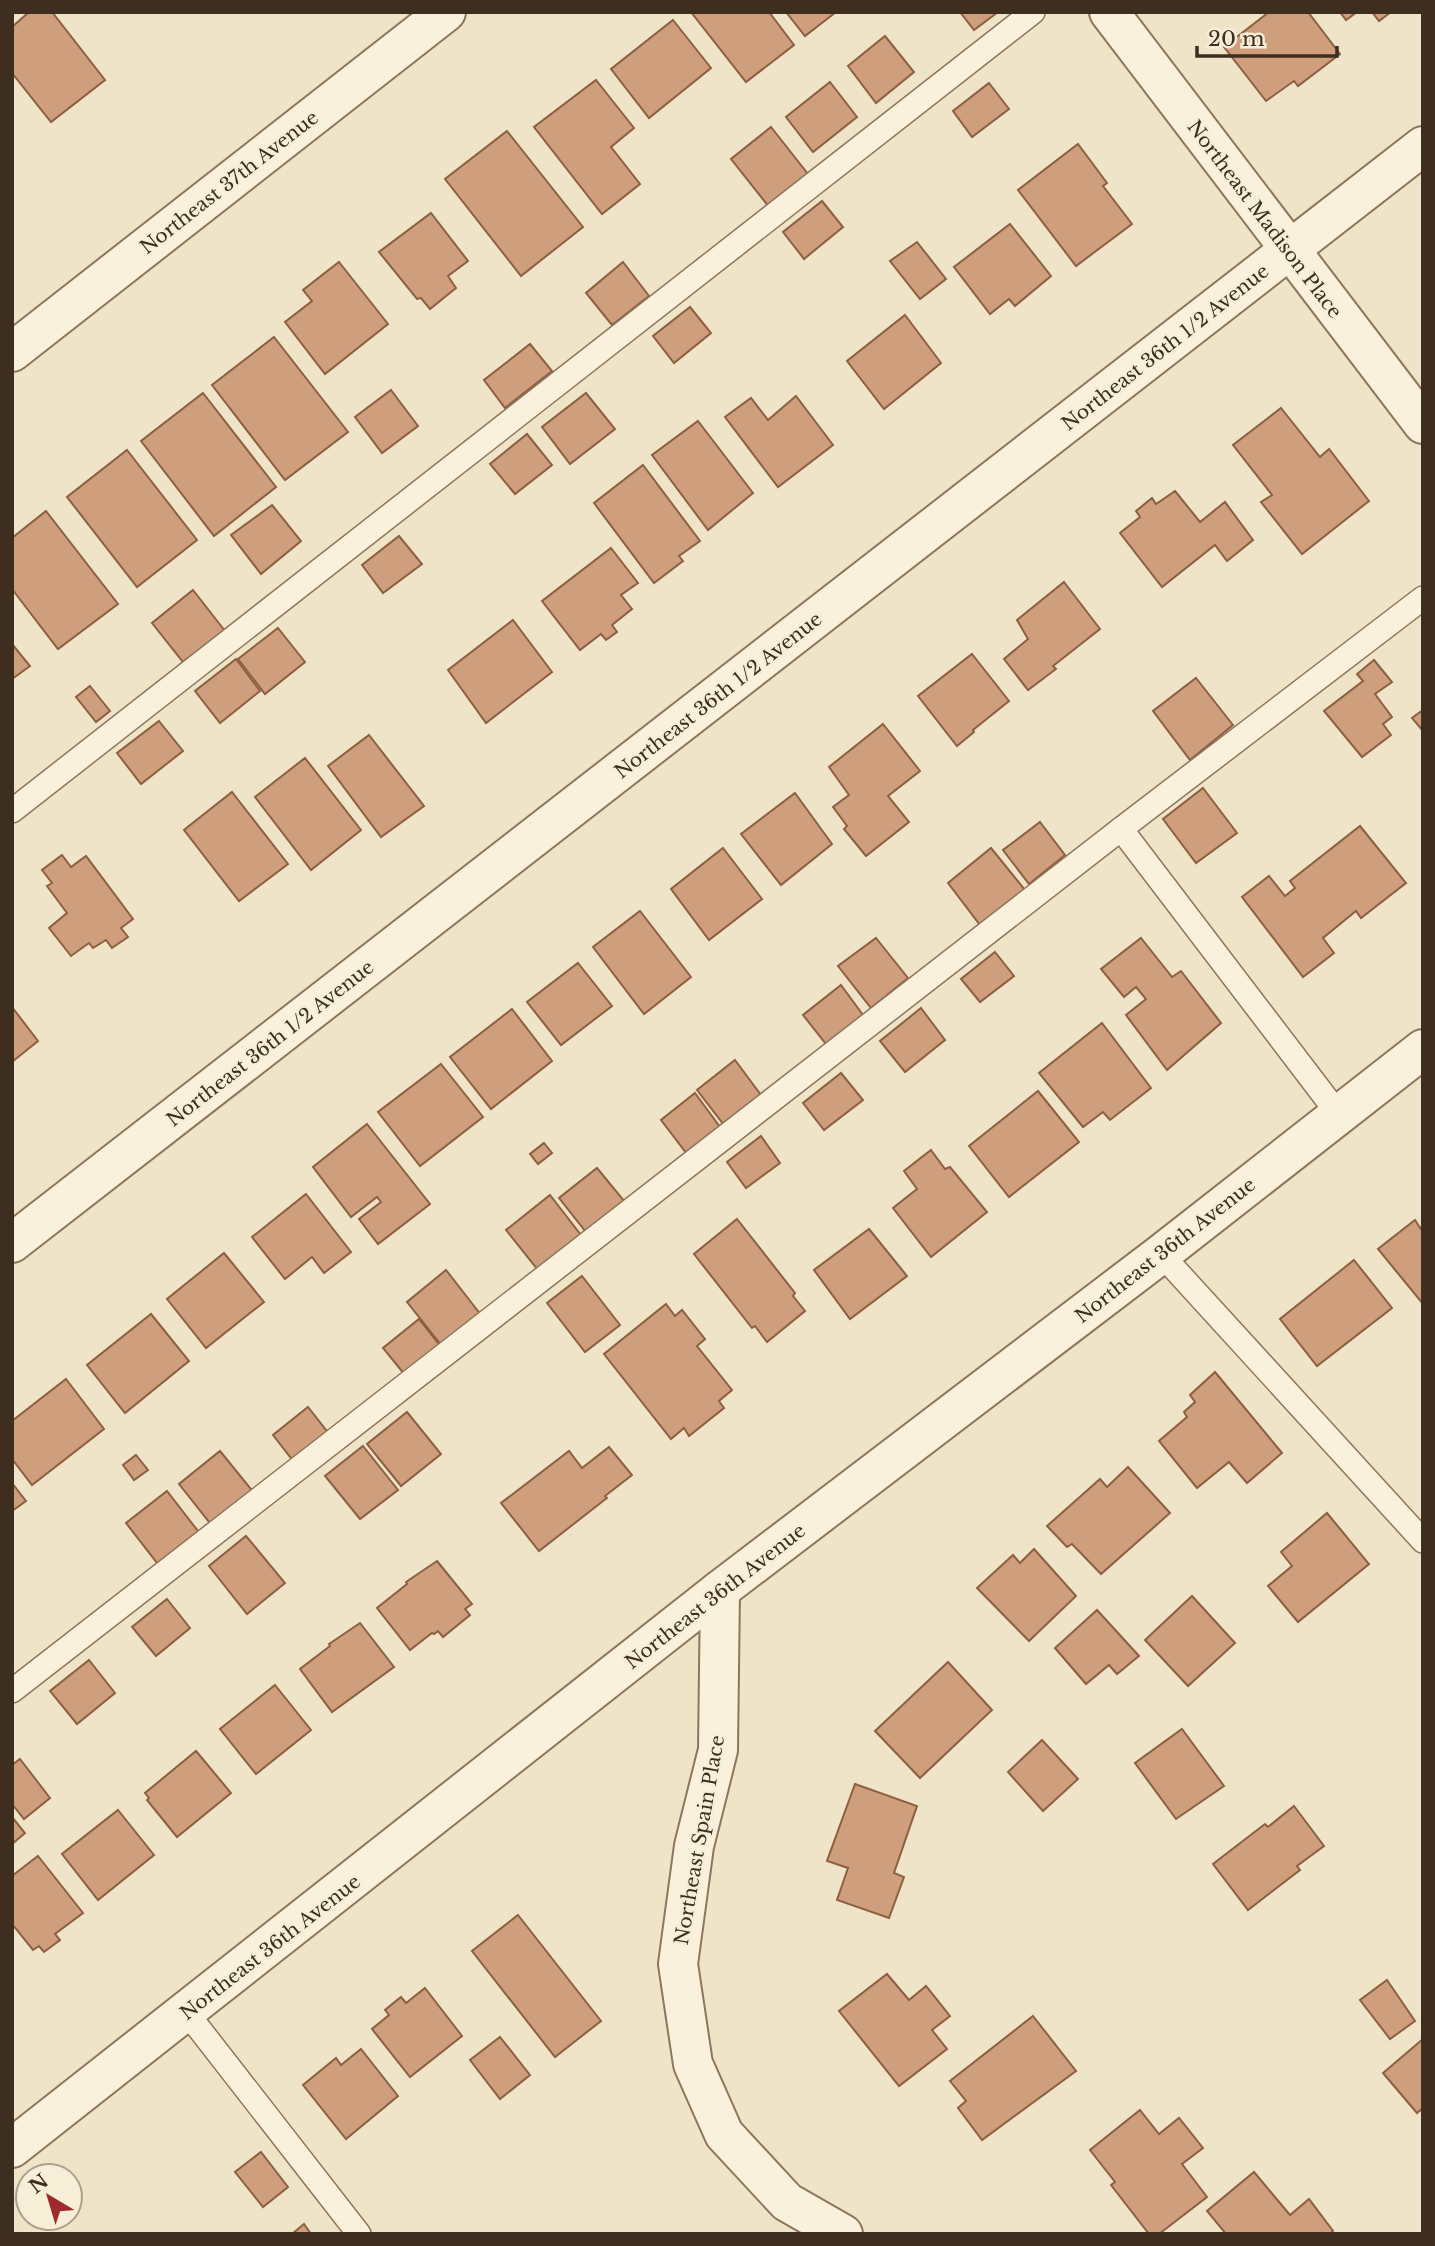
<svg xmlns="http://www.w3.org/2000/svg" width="1435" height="2246" viewBox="0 0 1435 2246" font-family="'Libre Baskerville',serif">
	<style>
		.building { fill: #cf9f7d; stroke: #8d5f41; stroke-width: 2 }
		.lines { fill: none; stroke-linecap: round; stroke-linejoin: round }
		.service-casing { stroke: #8d765c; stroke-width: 26 }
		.minor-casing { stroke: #8d765c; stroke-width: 42 }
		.tertiary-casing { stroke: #8d765c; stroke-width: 42 }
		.service { stroke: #faf1dc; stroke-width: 23 }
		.minor { stroke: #faf1dc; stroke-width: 38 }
		.tertiary { stroke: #faf1dc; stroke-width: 38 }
		.labels { text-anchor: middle; stroke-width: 5; stroke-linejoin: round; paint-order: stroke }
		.street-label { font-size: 19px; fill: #3d2e20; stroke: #f7eed8 }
	</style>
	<rect width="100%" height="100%" fill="#f0e4c8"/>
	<g class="building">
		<polygon points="29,12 52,12 105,80 51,122 12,73 12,27"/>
		<polygon points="691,12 769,12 794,45 746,82"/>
		<polygon points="786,12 836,12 805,36"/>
		<polygon points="960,12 998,12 974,30"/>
		<polygon points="1269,12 1308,12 1340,54 1298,86 1294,81 1266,101 1224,47"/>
		<polygon points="1340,12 1357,12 1346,20"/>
		<polygon points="1372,12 1391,12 1379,21"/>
		<polygon points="673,20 711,68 649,118 611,69"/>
		<polygon points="885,36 914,72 876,103 848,66"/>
		<polygon points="596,80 634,128 611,147 640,184 602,214 534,127"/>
		<polygon points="830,82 857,117 813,152 786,117"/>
		<polygon points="989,83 1009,109 972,137 953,111"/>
		<polygon points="771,127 808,174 769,207 731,159"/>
		<polygon points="507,131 583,227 521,276 445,179"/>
		<polygon points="1078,144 1107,183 1103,186 1132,224 1076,266 1018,190"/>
		<polygon points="822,201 843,227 804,259 783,232"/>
		<polygon points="431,213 468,261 448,276 456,288 430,309 421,298 417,299 379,252"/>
		<polygon points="1010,224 1051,276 1015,306 1009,299 990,314 954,267"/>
		<polygon points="917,242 946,279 920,299 890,261"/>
		<polygon points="339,262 388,324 325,374 285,322 312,301 303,290"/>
		<polygon points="623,262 649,296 612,325 586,293"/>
		<polygon points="690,307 711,333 674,363 653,336"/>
		<polygon points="905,315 941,363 884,409 847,361"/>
		<polygon points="274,337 348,432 285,480 212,385"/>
		<polygon points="530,344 552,371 505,408 484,380"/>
		<polygon points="391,390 418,426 382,453 355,417"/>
		<polygon points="203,393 276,487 214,536 141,441"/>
		<polygon points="586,393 615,429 570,464 542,427"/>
		<polygon points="796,396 833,445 778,487 725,417 751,398 768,420"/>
		<polygon points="1281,408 1320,457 1329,449 1369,501 1302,554 1261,502 1272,495 1233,445"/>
		<polygon points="698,421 753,493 708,530 652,455"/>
		<polygon points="527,434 552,465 515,494 490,464"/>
		<polygon points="127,450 197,540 137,587 67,497"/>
		<polygon points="643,465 700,541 679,556 683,561 654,583 594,503"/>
		<polygon points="1175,491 1200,522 1225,502 1253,540 1227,561 1215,545 1162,587 1120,533 1140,517 1136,511 1152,498 1156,504"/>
		<polygon points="272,505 301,541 261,574 231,535"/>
		<polygon points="46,511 118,604 58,649 12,589 12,538"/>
		<polygon points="399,536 422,564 383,593 362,565"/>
		<polygon points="611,548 638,583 621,595 632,609 612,625 617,632 606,640 601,634 580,650 542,601"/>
		<polygon points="1064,582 1100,629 1053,666 1056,669 1028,690 1004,659 1028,639 1017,620"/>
		<polygon points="193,590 225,631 183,662 152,623"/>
		<polygon points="513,620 552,672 486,723 448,670"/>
		<polygon points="278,628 305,662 265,694 238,659"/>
		<polygon points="12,644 30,666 12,679"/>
		<polygon points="972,654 1009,701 973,730 974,732 957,746 918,696"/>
		<polygon points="236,659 260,691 220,723 195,691"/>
		<polygon points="1374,660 1392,682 1375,694 1392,717 1383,724 1391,735 1362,757 1324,711 1363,681 1357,674"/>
		<polygon points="1196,678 1233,725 1190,760 1153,711"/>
		<polygon points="90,686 110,711 96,722 76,697"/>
		<polygon points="1423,710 1423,731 1412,718"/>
		<polygon points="159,721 183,751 141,784 117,753"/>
		<polygon points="883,724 920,771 888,796 909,822 866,856 844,829 847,826 833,807 849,795 829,767"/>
		<polygon points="369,735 424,806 381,837 328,766"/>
		<polygon points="305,758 361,830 311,870 255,797"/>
		<polygon points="1203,788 1237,833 1196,863 1163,819"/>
		<polygon points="232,792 288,864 239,901 184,830"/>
		<polygon points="795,793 832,844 781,885 741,834"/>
		<polygon points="1040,822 1065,855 1029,884 1003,850"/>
		<polygon points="1360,826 1406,883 1361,918 1356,911 1323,938 1334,953 1303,977 1242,897 1269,876 1285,896 1295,888 1290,881"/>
		<polygon points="723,848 762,899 709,940 671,889"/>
		<polygon points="991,848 1025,890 980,925 948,883"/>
		<polygon points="62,855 71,867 86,856 133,919 121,928 128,937 112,948 106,940 93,948 89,943 71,956 49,928 67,913 47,886 52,883 42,870"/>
		<polygon points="640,911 691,977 644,1014 593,947"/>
		<polygon points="876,938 908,978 871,1008 838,966"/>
		<polygon points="1141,938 1172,977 1181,971 1221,1023 1167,1070 1126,1015 1146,999 1136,987 1124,997 1101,969"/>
		<polygon points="995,952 1014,976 980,1002 961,979"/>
		<polygon points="578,963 612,1006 561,1045 527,1002"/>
		<polygon points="841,985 863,1015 826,1044 803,1015"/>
		<polygon points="12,1007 38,1041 12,1062"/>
		<polygon points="921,1008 945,1040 905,1072 880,1041"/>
		<polygon points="512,1009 552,1061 491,1109 450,1057"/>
		<polygon points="1102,1023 1151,1088 1110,1120 1103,1112 1083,1127 1039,1073"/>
		<polygon points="735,1060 761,1095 724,1125 697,1090"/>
		<polygon points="441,1064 483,1117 420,1166 378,1112"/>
		<polygon points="841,1073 863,1100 824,1130 803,1103"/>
		<polygon points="1038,1091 1079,1142 1009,1197 969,1146"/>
		<polygon points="695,1093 720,1127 687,1154 661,1120"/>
		<polygon points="367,1124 430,1204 378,1244 359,1219 381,1202 377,1197 351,1217 313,1167"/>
		<polygon points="761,1136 780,1163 746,1188 727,1162"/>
		<polygon points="544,1143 552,1153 538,1164 530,1154"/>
		<polygon points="931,1150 945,1169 950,1167 987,1212 931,1257 893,1208 917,1189 904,1171"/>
		<polygon points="597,1168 625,1202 586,1232 559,1198"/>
		<polygon points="306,1194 351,1252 324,1273 312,1257 285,1279 252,1237"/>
		<polygon points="550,1195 581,1235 538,1270 506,1230"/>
		<polygon points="737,1219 795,1293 793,1296 805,1311 767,1342 755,1326 752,1328 694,1254"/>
		<polygon points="1415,1220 1421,1229 1423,1228 1423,1304 1378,1249"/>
		<polygon points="869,1229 907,1276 850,1319 814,1270"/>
		<polygon points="224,1253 264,1302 206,1348 167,1299"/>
		<polygon points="1354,1260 1392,1308 1317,1366 1280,1319"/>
		<polygon points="446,1270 481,1315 442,1346 407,1302"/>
		<polygon points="582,1276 620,1325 585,1352 547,1303"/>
		<polygon points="666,1304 675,1316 682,1310 705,1339 697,1346 732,1390 719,1401 724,1408 689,1436 684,1428 671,1439 604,1354"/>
		<polygon points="151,1314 189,1361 125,1413 87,1365"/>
		<polygon points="419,1319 441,1347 405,1375 383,1348"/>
		<polygon points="1215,1372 1282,1453 1247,1483 1229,1462 1197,1488 1159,1441 1187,1417 1184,1412 1195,1402 1190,1395"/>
		<polygon points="66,1379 104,1429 32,1485 12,1459 12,1421"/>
		<polygon points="308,1407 330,1435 294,1462 273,1435"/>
		<polygon points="407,1412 441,1454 401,1486 367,1444"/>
		<polygon points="363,1446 398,1490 360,1519 325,1476"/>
		<polygon points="609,1447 632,1475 605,1496 607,1498 539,1551 501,1503 569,1451 582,1468"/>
		<polygon points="220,1451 255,1494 213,1527 179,1484"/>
		<polygon points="136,1455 148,1470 134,1480 123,1465"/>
		<polygon points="1128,1467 1170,1513 1101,1574 1072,1544 1067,1547 1047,1526 1100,1479 1107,1487"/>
		<polygon points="12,1483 26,1501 12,1511"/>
		<polygon points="167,1491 201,1535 161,1568 126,1523"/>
		<polygon points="1327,1513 1369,1564 1298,1622 1268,1586 1292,1566 1281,1552"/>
		<polygon points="246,1536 285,1583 247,1614 209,1566"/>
		<polygon points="1034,1549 1076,1596 1029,1641 977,1588 1013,1555 1020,1563"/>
		<polygon points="437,1561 472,1604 465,1609 470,1615 443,1637 438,1631 434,1634 432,1633 410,1650 377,1608 407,1584 406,1582"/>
		<polygon points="1192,1596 1235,1643 1188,1686 1145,1640"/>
		<polygon points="167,1599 190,1628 156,1656 132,1627"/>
		<polygon points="1097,1610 1139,1656 1117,1674 1109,1665 1086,1684 1055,1648"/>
		<polygon points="360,1623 394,1667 332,1712 300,1669 330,1646 329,1644"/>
		<polygon points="89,1660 115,1693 77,1724 50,1691"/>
		<polygon points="948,1662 992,1710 920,1778 875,1731"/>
		<polygon points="275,1685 311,1730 256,1774 220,1729"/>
		<polygon points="1182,1729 1224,1786 1176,1819 1135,1763"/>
		<polygon points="1042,1740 1078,1779 1043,1811 1008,1772"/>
		<polygon points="196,1751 231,1793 177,1837 147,1800 149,1798 145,1793"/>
		<polygon points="20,1759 50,1798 24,1819 12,1804 12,1765"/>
		<polygon points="855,1784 917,1806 894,1873 904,1877 889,1918 837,1900 848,1868 827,1861"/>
		<polygon points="1294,1806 1324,1846 1297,1866 1300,1870 1248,1910 1213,1864 1265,1824 1268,1827"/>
		<polygon points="118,1810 154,1855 98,1900 62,1854"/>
		<polygon points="12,1817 25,1833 12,1844"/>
		<polygon points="38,1856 83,1913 55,1934 60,1940 44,1952 39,1946 33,1950 12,1924 12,1876"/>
		<polygon points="518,1915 601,2021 555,2057 472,1951"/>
		<polygon points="887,1974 909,2000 926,1986 950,2016 932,2030 947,2049 899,2086 839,2011"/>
		<polygon points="1387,1980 1415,2021 1390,2039 1360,2000"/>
		<polygon points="425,1988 462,2036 410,2077 372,2029 389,2015 385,2010 401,1997 406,2003"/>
		<polygon points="1033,2016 1076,2071 982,2140 958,2108 966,2101 950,2081"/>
		<polygon points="500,2037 530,2075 500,2099 470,2060"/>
		<polygon points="1423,2039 1423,2108 1417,2113 1383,2073"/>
		<polygon points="361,2049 398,2096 346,2139 303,2085 336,2058 341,2065"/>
		<polygon points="1140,2110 1159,2134 1179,2118 1203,2148 1182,2164 1207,2197 1159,2234 1149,2234 1111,2185 1115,2182 1090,2150"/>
		<polygon points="261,2152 288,2187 263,2207 235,2172"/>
		<polygon points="1254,2172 1290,2215 1309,2199 1333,2231 1330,2234 1226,2234 1207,2211"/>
		<polygon points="304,2224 311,2234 292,2234"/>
	</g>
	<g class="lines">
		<defs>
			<g id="service">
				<polyline points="12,811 1033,12"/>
				<polyline points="1121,829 1339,1115"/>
				<polyline points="1161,1254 1423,1541"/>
				<polyline points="12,1691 1121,829 1423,598"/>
				<polyline points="187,2013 359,2234"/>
			</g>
			<g id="minor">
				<polyline points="1109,12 1423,424"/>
				<polyline points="12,1243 1423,146"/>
				<polyline points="720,1590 718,1750 694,1846 678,1964 693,2064 724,2134 787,2202 843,2234"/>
				<polyline points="12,2148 720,1590 1161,1254 1423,1049"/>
			</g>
			<polyline id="tertiary" points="12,352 446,12"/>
		</defs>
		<use href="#service" class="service-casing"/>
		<use href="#minor" class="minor-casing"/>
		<use href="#tertiary" class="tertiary-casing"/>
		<use href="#service" class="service"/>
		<use href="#minor" class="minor"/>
		<use href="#tertiary" class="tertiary"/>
	</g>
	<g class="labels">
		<g class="street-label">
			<text transform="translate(229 182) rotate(-38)" y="7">Northeast 37th Avenue</text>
			<text transform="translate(1265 219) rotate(53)" y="7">Northeast Madison Place</text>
			<text transform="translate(1165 347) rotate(-38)" y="7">Northeast 36th 1/2 Avenue</text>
			<text transform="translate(718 695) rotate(-38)" y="7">Northeast 36th 1/2 Avenue</text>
			<text transform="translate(270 1043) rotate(-38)" y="7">Northeast 36th 1/2 Avenue</text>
			<text transform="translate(1165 1250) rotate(-38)" y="7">Northeast 36th Avenue</text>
			<text transform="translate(715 1596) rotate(-38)" y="7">Northeast 36th Avenue</text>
			<text transform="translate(699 1840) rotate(-80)" y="7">Northeast Spain Place</text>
			<text transform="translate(270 1947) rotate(-38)" y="7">Northeast 36th Avenue</text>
		</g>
	</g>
	<rect width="1435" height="2246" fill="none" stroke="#3d2e20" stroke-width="28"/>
	<g transform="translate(49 2197) rotate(322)"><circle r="33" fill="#f7eed8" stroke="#ada18e" stroke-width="2"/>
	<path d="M0-5L12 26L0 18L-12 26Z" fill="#9e2a2b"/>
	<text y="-10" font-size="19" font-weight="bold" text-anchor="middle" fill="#3d2e20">N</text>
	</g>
	<path d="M1197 46v10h140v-10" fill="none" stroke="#3d2e20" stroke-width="3.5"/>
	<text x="1208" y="46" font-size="21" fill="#3d2e20" stroke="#f7eed8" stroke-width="5" paint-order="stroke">20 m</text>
</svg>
